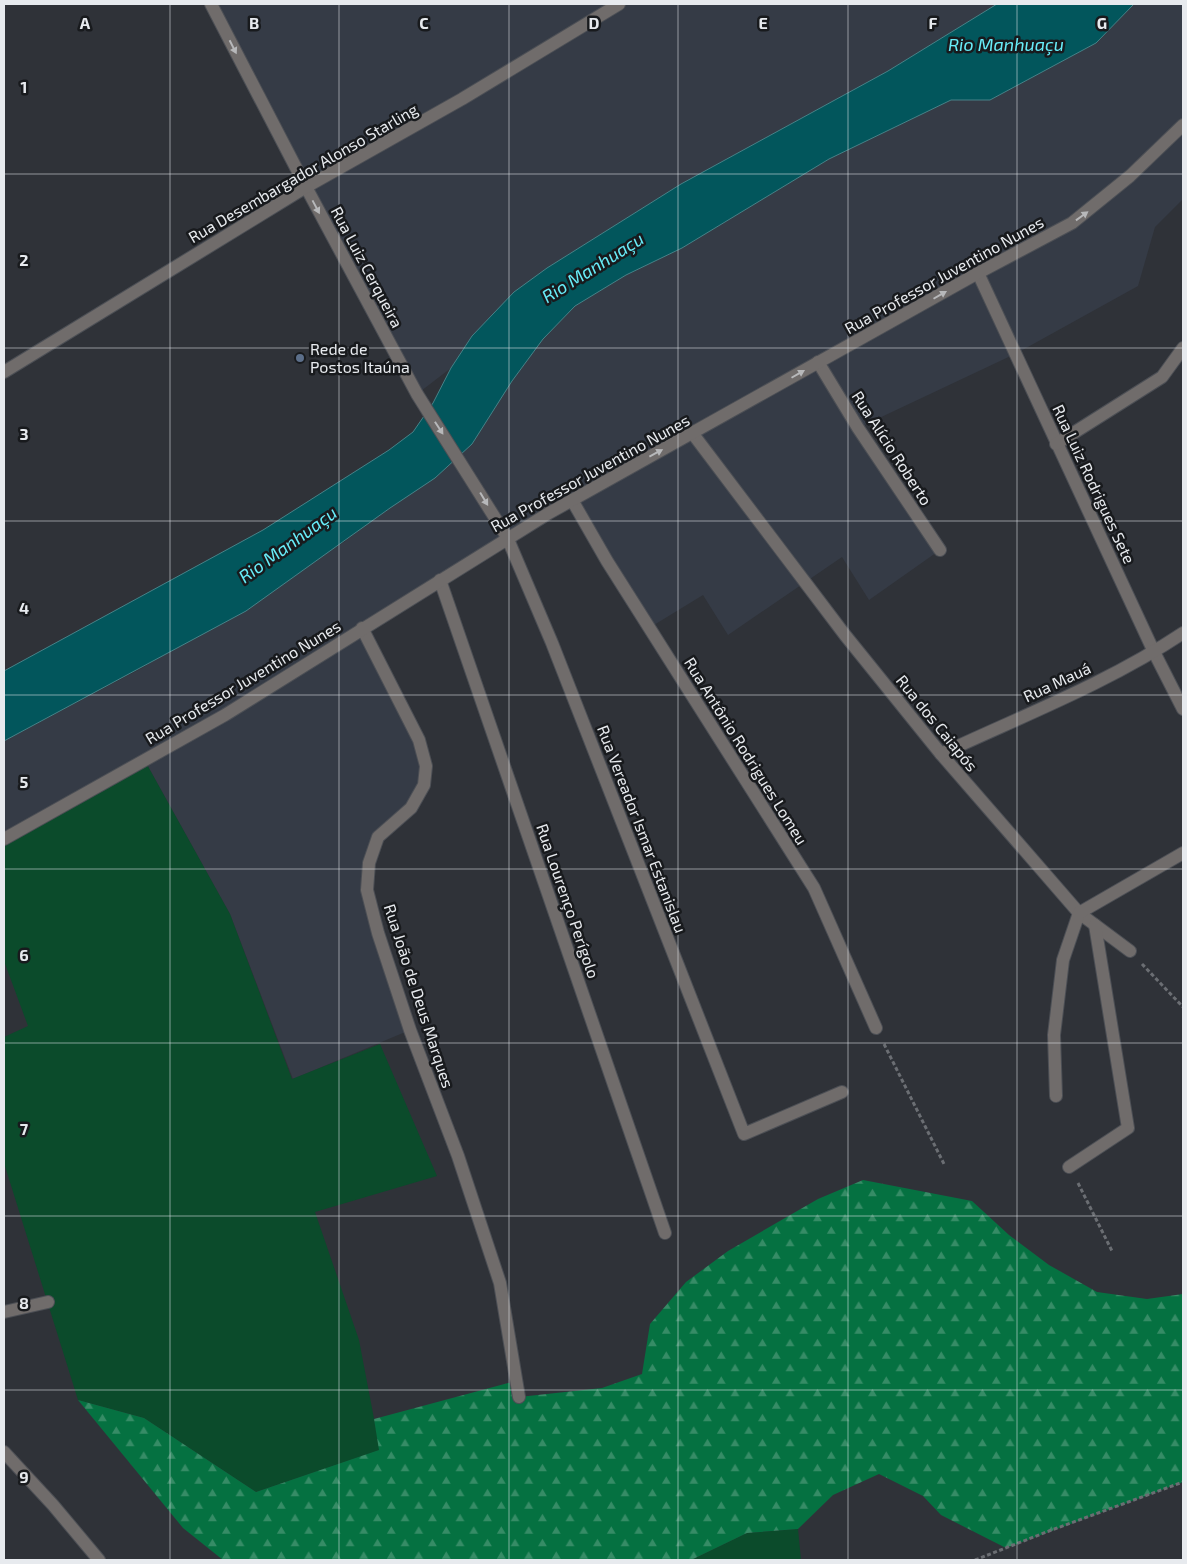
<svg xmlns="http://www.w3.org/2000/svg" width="1187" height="1564" viewBox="0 0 1187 1564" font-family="'Exo 2',sans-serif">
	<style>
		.built { fill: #353b46 }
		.green { fill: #0b4b2b }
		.forest { fill: url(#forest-firs) }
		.water { fill: #02565c; stroke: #478288 }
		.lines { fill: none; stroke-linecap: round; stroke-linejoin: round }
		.minor-casing { stroke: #4c4f55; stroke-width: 14 }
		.path { stroke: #6b6e73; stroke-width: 3; stroke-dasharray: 4 2.5; stroke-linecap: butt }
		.minor { stroke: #706c6b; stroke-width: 12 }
		.oneway { fill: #b7b8ba }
		.grid { fill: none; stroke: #e7eaee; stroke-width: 1; stroke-opacity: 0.55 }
		.service-dot { fill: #5c6f8a; stroke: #181a1d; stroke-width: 2 }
		.labels { text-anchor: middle; stroke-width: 5; stroke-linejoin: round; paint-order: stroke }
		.street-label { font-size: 16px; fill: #e7eaee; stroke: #181a1d }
		.poi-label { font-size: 16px; fill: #e7eaee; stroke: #181a1d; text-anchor: start }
		.water-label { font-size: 18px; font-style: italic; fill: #68edf9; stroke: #181a1d }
		.grid-label { font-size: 16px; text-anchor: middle; font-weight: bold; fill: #e7eaee; stroke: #181a1d; stroke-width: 5; stroke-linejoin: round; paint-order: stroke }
	</style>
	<defs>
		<pattern id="forest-firs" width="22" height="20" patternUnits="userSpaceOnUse" patternTransform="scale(1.25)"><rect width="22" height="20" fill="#057141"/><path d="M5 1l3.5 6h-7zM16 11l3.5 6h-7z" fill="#368c66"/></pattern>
	</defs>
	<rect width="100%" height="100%" fill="#2f3238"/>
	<g class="built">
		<polygon points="211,4 997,4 888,71 681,184 547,268 472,336 451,368 417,394"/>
		<polygon points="1134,4 1183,4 1183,199 1155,227 1138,286 1017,353 858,428 940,550 869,600 842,557 728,635 703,595 649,628 571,500 362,628 419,740 424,785 378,837 367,890 410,1030 293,1079 230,914 145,761 4,839 4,741 142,668 344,542 472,444 512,381 543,339 575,306 626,275 682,248 829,159 951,100 990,100 1096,43"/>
	</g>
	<g class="green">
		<polygon points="145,761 230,914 292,1079 380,1044 437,1176 315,1212 359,1340 380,1450 256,1492 144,1418 78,1400 4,1163 4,1037 28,1026 4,961 4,839"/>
		<polygon points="798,1529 801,1560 691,1560 747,1533"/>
	</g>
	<polygon class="forest" points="863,1180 972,1201 1009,1235 1049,1265 1097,1292 1147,1299 1183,1294 1183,1482 1006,1548 941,1515 923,1496 879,1474 833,1495 798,1529 747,1533 691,1560 223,1560 183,1528 78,1400 144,1418 256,1492 379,1450 374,1419 516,1381 519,1397 602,1388 642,1374 650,1324 686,1282 728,1251 818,1199"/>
	<polygon class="water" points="997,4 1134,4 1096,43 990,100 951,100 829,159 682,248 626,275 575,306 543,339 512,381 472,444 435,478 390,508 246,611 4,741 4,671 263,530 389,450 413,432 433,403 451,368 472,336 514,292 547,268 681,184 888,71"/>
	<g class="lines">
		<defs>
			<g id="minor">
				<polyline points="211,4 306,187 417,394 507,537 552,643 744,1134 842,1092"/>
				<polyline points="978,273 1154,652 1183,709"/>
				<polyline points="818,362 858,428 940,550"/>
				<polyline points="4,372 306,187 462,99 619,4"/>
				<polyline points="693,434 845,635 941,754 1079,913 1130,951"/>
				<polyline points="1056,444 1162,377 1183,348"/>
				<polyline points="572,500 607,561 814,888 876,1028"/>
				<polyline points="440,580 665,1233"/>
				<polyline points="362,628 419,740 426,766 424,785 411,808 378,837 369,863 367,890 378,933 410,1030 458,1156 500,1283 519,1397"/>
				<path d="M941,754C1022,716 1108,683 1183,633"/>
				<polyline points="4,839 225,715 549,513 978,273 1072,223 1130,176 1183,125"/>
				<polyline points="1056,1096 1054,1035 1063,960 1079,913 1183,853"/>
				<polyline points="1069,1167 1128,1128 1095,925"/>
				<polyline points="4,1312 48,1302"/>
				<polyline points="4,1452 53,1505 99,1560"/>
			</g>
		</defs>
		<use href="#minor" class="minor-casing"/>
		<g class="path">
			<polyline points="1142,964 1183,1007"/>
			<polyline points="884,1044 944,1164"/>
			<polyline points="1078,1183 1112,1251"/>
			<polyline points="975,1560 1049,1531 1183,1482"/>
		</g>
		<use href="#minor" class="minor"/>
	</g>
	<defs><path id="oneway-solid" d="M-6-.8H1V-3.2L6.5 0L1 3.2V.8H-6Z" transform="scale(1.25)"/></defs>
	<g class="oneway">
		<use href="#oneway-solid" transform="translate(233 47) rotate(63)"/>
		<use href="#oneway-solid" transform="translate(316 207) rotate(62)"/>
		<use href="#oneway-solid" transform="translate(1082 216) rotate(-36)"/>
		<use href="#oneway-solid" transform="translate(940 295) rotate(-30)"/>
		<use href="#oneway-solid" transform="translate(798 374) rotate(-30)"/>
		<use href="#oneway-solid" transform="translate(439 428) rotate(57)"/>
		<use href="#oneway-solid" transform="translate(656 453) rotate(-28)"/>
		<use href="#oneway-solid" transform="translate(484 499) rotate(59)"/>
	</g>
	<path class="grid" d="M170,4V1560M339,4V1560M509,4V1560M678,4V1560M848,4V1560M1017,4V1560M4,174H1183M4,348H1183M4,521H1183M4,695H1183M4,869H1183M4,1043H1183M4,1216H1183M4,1390H1183"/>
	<circle class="service-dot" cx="300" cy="358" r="5"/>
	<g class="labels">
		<g class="street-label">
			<text transform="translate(303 173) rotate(-30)" y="6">Rua Desembargador Alonso Starling</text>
			<text transform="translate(367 267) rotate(62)" y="6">Rua Luiz Cerqueira</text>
			<text transform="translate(944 275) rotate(-29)" y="6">Rua Professor Juventino Nunes</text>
			<text transform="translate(892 448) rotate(57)" y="6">Rua Alício Roberto</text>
			<text transform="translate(590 473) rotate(-29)" y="6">Rua Professor Juventino Nunes</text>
			<text transform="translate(1094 484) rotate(65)" y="6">Rua Luiz Rodrigues Sete</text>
			<text transform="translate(243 682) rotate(-31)" y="6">Rua Professor Juventino Nunes</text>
			<text transform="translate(1057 682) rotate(-25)" y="6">Rua Mauá</text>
			<text transform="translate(937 723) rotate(51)" y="6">Rua dos Caiapós</text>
			<text transform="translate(746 751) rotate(58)" y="6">Rua Antônio Rodrigues Lomeu</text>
			<text transform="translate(642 829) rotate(69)" y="6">Rua Vereador Ismar Estanislau</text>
			<text transform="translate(568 901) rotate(71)" y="6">Rua Lourenço Perígolo</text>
			<text transform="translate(419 996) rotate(72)" y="6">Rua João de Deus Marques</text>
		</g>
		<g class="poi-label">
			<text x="310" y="355">Rede de<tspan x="310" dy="18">Postos Itaúna</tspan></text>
		</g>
		<g class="water-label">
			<text x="1006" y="51">Rio Manhuaçu</text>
			<text transform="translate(593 268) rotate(-32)" y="6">Rio Manhuaçu</text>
			<text transform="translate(288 545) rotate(-36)" y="6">Rio Manhuaçu</text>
		</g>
	</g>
	<g class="grid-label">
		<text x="85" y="29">A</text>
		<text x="254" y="29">B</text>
		<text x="424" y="29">C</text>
		<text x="594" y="29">D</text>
		<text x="763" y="29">E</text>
		<text x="933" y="29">F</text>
		<text x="1102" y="29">G</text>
		<text x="24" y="93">1</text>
		<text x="24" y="266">2</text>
		<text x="24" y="440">3</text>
		<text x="24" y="614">4</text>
		<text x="24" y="788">5</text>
		<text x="24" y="961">6</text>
		<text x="24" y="1135">7</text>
		<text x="24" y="1309">8</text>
		<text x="24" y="1483">9</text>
	</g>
	<rect width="1187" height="1564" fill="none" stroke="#e7eaee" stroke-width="10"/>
</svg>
